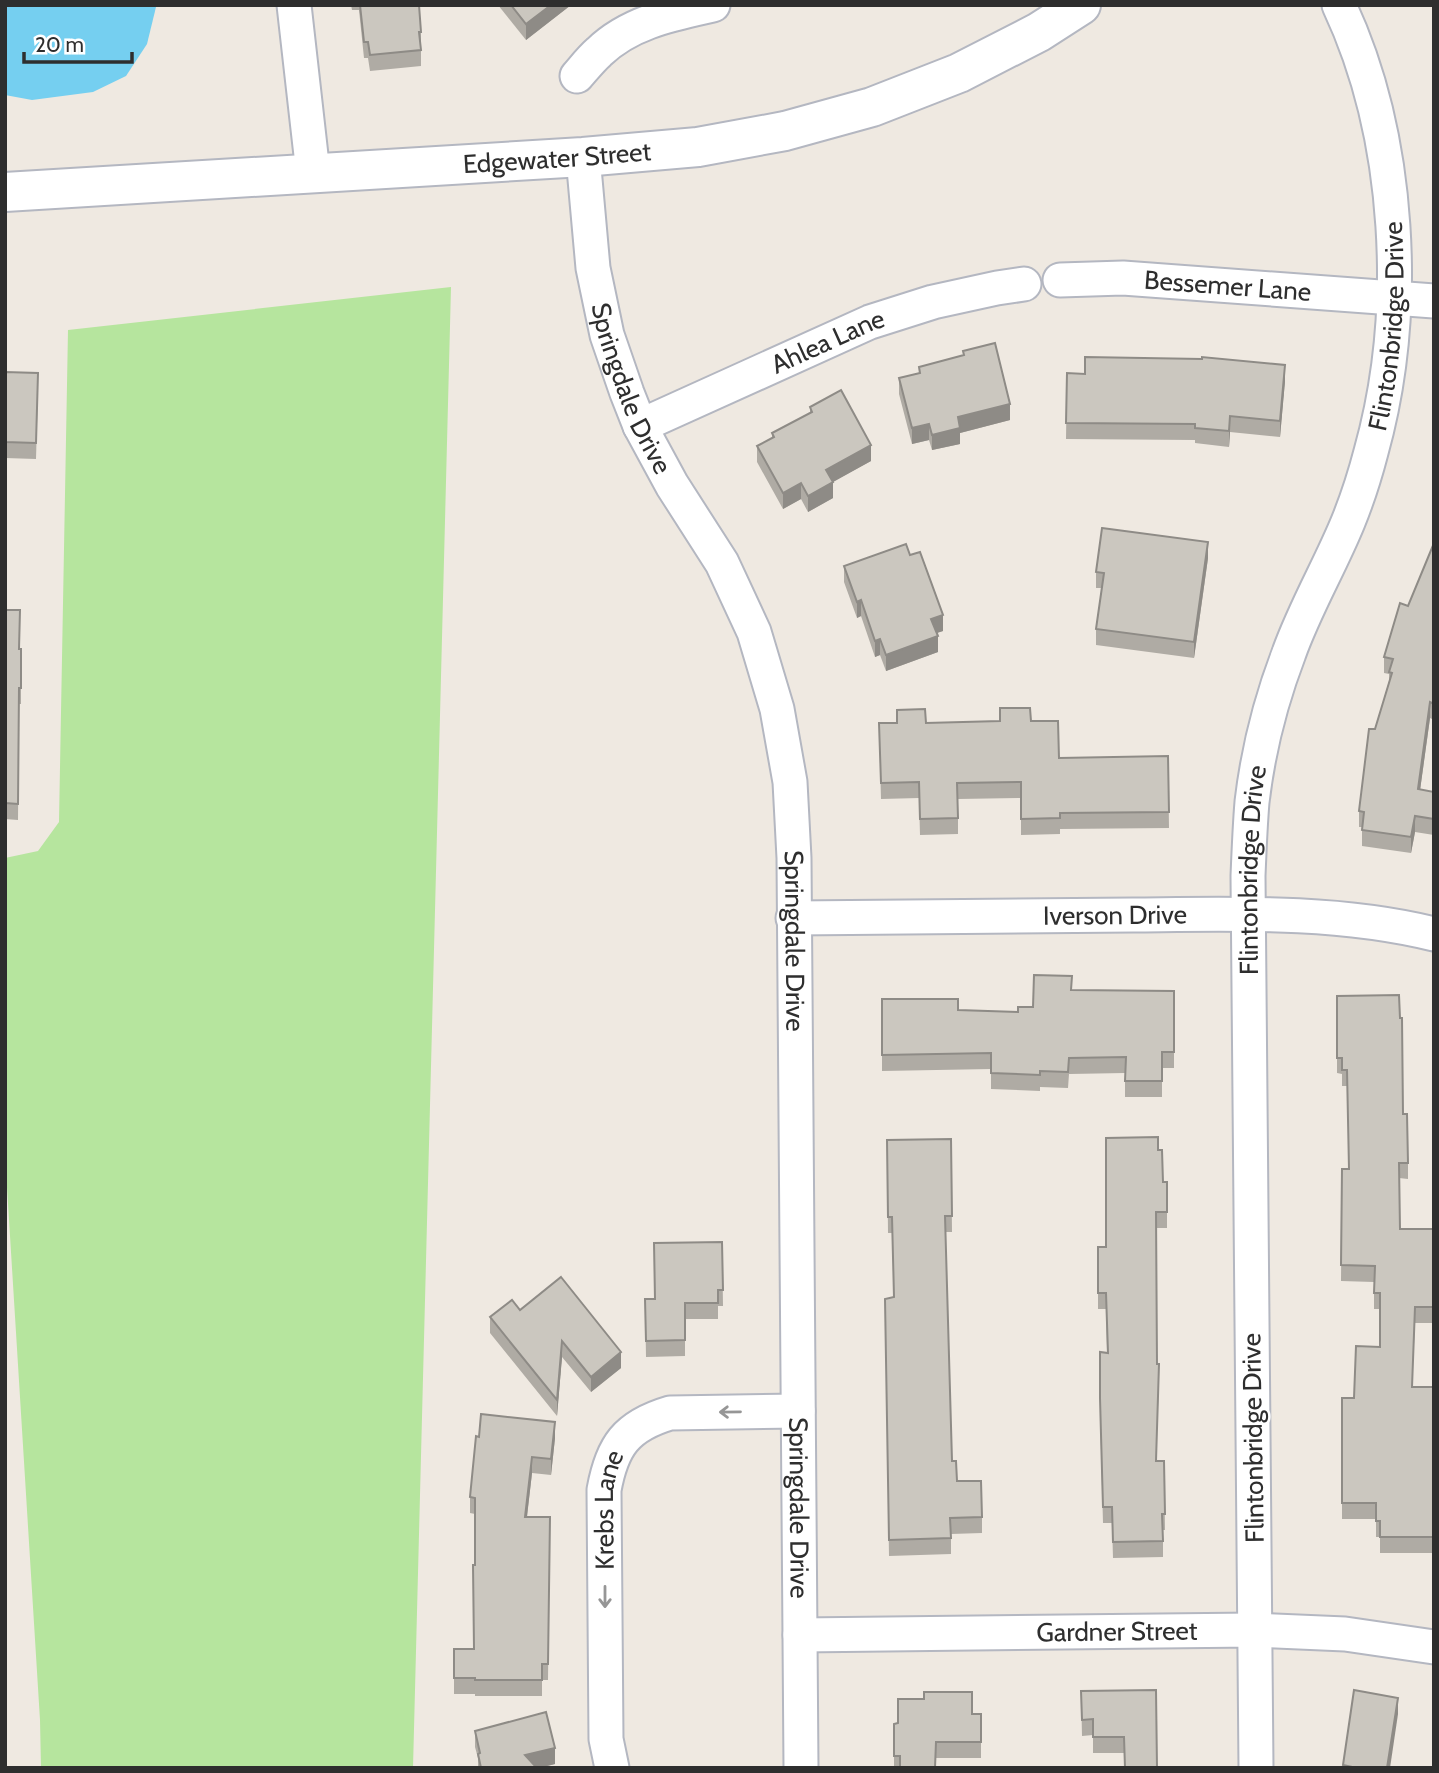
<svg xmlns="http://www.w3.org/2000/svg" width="1439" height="1773" viewBox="0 0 1439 1773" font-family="Cabin,sans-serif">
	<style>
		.green { fill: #b6e59e }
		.water { fill: #75cff0 }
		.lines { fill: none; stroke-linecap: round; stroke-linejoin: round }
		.minor-casing { stroke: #b4b7c1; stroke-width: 37 }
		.tertiary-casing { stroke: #b4b7c1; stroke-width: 42 }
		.minor { stroke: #fff; stroke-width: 33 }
		.tertiary { stroke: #fff; stroke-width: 38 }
		.wall { fill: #afaba4 }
		.shaded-wall { fill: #8e8b86 }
		.building { fill: #cbc7bf; stroke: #8e8b86; stroke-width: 2 }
		.oneway { stroke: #969696 }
		.labels { text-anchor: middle; stroke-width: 5; stroke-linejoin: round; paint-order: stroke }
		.street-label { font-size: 26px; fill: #2e2e2e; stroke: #fff }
	</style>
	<rect width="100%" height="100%" fill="#efe9e1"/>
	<polygon class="green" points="451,287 413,1768 41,1768 40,1720 5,1155 5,858 38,851 59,822 68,330"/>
	<polygon class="water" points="5,5 156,5 156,7 147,44 126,76 93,92 32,100 5,95"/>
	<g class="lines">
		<defs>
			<g id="minor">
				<polyline points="294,5 313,173"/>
				<path d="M577,76C584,68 591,59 599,52C630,22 673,14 713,5"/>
				<path id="s1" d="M583,157L593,268L607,335L627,393L640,426L672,485L722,563L754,632L777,709L790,782L794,858L801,1768"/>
				<path id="s2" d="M1060,280L1123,278L1434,301"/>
				<path id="s3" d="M640,426L870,322L933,302L997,288L1024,284"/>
				<path id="s4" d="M793,918C906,917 1020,916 1133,915C1233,914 1336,910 1434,934"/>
				<path id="s5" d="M800,1635L1254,1630L1345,1634L1434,1647"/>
				<path id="s6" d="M612,1768L606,1739L604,1490C612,1446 626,1426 670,1413L798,1411"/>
				<path id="s7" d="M1256,1768L1248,876C1249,851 1250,826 1252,802C1258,751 1271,700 1289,653C1305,608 1330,566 1348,522C1357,500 1365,475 1371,452C1410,312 1401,137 1339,5"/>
			</g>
			<g id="tertiary">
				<path id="s8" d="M5,192L583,157L698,147L785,131L872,107L959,73L1039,32L1081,5"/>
			</g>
		</defs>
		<use href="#minor" class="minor-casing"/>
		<use href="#tertiary" class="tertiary-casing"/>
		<use href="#minor" class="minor"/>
		<use href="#tertiary" class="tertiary"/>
	</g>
	<g class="wall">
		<polygon points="351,5 419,5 421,32 421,66 370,71 368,58 364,58 359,10 352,10"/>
		<polygon points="498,5 571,5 526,40"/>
		<polygon points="963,351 1010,420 960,433 960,444 932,450 929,440 912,444 899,394 899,378 919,373 919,367 963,355"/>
		<polygon points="5,372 38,389 36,459 5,458"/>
		<polygon points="1067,373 1285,381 1280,437 1230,432 1229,447 1195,443 1195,440 1066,439"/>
		<polygon points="810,407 871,461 832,482 833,498 808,512 801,499 783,509 757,462 757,446 772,439 772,433 810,413"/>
		<polygon points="1434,543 1434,720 1430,718 1420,790 1434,792 1434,835 1415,832 1411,853 1362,846 1362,827 1359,827 1359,811 1375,729 1389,681 1389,674 1384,673 1384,657 1408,606"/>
		<polygon points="1208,558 1194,658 1096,645 1096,629 1102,588 1096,588 1096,572"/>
		<polygon points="844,566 943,631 936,633 938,652 886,671 880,655 875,657 861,616 857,618 844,582"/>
		<polygon points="5,610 19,649 21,665 21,704 19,704 18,820 5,819"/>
		<polygon points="1031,721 1059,758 1168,756 1169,828 1060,829 1060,834 1021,835 1021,798 958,799 958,834 920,835 919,798 881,799 879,723"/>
		<polygon points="1072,990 1174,991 1174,1068 1162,1068 1162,1097 1125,1097 1125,1073 1069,1074 1068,1088 1040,1087 1040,1091 991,1089 991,1069 882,1071 882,999 958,1010 1018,1012 1033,1007"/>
		<polygon points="1337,996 1403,1114 1408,1163 1408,1179 1399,1178 1400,1229 1434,1229 1434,1323 1415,1323 1412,1387 1434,1387 1434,1553 1380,1553 1380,1537 1376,1537 1376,1519 1342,1519 1342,1398 1354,1398 1380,1347 1380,1309 1374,1309 1374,1282 1341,1281 1342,1169 1349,1169 1347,1086 1342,1086 1342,1074 1337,1073"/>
		<polygon points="951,1139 952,1232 945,1232 952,1461 957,1481 982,1517 982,1533 951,1534 951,1554 889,1556 885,1299 894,1297 892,1233 888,1233 887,1140"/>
		<polygon points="1158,1150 1163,1182 1167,1182 1167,1228 1156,1228 1157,1364 1159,1380 1156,1461 1164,1461 1165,1530 1163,1530 1163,1557 1113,1558 1112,1523 1103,1523 1100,1414 1107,1353 1106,1309 1098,1309 1098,1263"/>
		<polygon points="722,1242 723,1306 718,1306 718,1319 685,1319 685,1356 646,1357 645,1299 655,1299"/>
		<polygon points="520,1310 621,1368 591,1392 562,1357 557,1416 490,1333 490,1317"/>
		<polygon points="479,1437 555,1438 551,1475 532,1473 527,1517 550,1517 548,1680 542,1680 542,1696 475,1696 475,1694 454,1694 454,1649 474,1649 475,1514 470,1513 470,1497"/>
		<polygon points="1081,1691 1157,1768 1124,1753 1093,1753 1093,1735 1082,1736"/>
		<polygon points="972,1714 981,1714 981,1758 936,1758 936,1768 894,1768 894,1724"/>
		<polygon points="475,1731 555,1764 539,1768 478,1768 478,1758 475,1747"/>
	</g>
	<g class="shaded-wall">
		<polygon points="551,5 571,5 526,40 526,24"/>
		<polygon points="1285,365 1285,381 1280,437 1280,421"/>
		<polygon points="1010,404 1010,420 960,433 960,444 932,450 932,435 958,417"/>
		<polygon points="1230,416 1230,432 1229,447 1229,431"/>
		<polygon points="929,424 929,440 912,444 912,428"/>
		<polygon points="871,445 871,461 826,486 826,470"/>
		<polygon points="833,482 833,498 808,512 808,496"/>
		<polygon points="801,483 801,499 783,509 783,493"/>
		<polygon points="1208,542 1208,558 1194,658 1194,642"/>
		<polygon points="861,600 861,616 857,618 857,602"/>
		<polygon points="943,615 943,631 931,635 931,619"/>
		<polygon points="938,636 938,652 886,671 886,655"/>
		<polygon points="880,639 880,655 875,657 875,641"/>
		<polygon points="1430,702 1430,718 1418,805 1418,789"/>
		<polygon points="1415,816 1415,832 1411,853 1411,837"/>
		<polygon points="562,1341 562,1357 557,1416 557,1400"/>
		<polygon points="621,1352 621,1368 591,1392 591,1377"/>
		<polygon points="555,1422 555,1438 551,1475 551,1459"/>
		<polygon points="532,1457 532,1473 525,1533 525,1517"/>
		<polygon points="1398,1698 1398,1714 1390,1768 1387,1768"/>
		<polygon points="555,1748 555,1764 539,1768 525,1768 525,1755"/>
	</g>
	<g class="building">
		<polygon points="360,5 419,5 421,32 419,32 421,50 370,55 368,42 364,42"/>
		<polygon points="511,5 551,5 526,24"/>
		<polygon points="995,343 1010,404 958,417 960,428 932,435 929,424 912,428 899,378 920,373 919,367 964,355 963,351"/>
		<polygon points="1085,357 1202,359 1202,357 1285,365 1280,421 1230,416 1229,431 1195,428 1195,424 1066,423 1067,373 1085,374"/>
		<polygon points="5,372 38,373 36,443 5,442"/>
		<polygon points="841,390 871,445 826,470 833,482 808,496 801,483 783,493 757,446 774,437 772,433 812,412 810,407"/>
		<polygon points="1102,528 1208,542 1194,642 1096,629 1104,573 1096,572"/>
		<polygon points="1434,543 1434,704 1430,702 1418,789 1434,792 1434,819 1415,816 1411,837 1362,830 1364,812 1359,811 1369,729 1375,729 1392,673 1389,672 1393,659 1384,657 1400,603 1408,606"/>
		<polygon points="906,544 910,555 920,552 943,615 931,619 938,636 886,655 880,639 875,641 861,600 857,602 844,566"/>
		<polygon points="5,610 20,610 19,649 21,649 21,688 19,688 18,804 5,803"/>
		<polygon points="1000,708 1030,708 1031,721 1058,721 1059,758 1168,756 1169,812 1060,813 1060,818 1021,819 1021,782 957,783 958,818 920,819 919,782 881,783 879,723 897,723 897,710 925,709 926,723 1000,721"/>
		<polygon points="1034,975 1072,976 1071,990 1174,991 1174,1052 1162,1052 1162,1081 1125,1081 1126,1057 1069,1058 1068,1072 1040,1071 1040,1075 991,1073 991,1053 882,1055 882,999 958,999 958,1010 1018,1012 1018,1007 1033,1007"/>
		<polygon points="1399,995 1400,1018 1402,1018 1403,1114 1407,1114 1408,1163 1399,1163 1400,1229 1434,1229 1434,1307 1415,1307 1412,1387 1434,1387 1434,1537 1380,1537 1380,1521 1376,1521 1376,1503 1342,1503 1342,1398 1354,1398 1356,1346 1380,1347 1380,1293 1374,1293 1375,1266 1341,1265 1342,1169 1349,1169 1347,1070 1342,1070 1342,1058 1337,1058 1337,996"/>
		<polygon points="1158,1137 1158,1150 1162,1150 1163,1182 1167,1182 1167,1212 1156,1212 1157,1364 1159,1364 1156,1461 1164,1461 1165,1514 1162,1514 1163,1541 1113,1542 1112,1507 1103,1507 1100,1398 1100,1352 1108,1353 1106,1293 1098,1293 1098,1247 1106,1247 1106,1138"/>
		<polygon points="951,1139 952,1216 945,1216 952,1461 956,1461 957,1481 981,1481 982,1517 950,1518 951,1538 889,1540 885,1299 894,1297 892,1217 888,1217 887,1140"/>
		<polygon points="722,1242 723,1290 718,1290 718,1303 685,1303 685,1340 646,1341 645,1299 655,1299 654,1243"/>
		<polygon points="561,1277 621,1352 591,1377 562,1341 557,1400 490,1317 512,1300 520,1310"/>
		<polygon points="481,1414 555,1422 551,1459 532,1457 525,1517 550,1517 548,1664 542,1664 542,1680 475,1680 475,1678 454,1678 454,1649 474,1649 473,1565 475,1565 475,1498 470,1497 476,1436 479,1437"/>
		<polygon points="1156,1690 1157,1768 1125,1768 1124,1737 1093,1737 1093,1719 1082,1720 1081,1691"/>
		<polygon points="1354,1690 1398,1698 1387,1768 1357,1768 1343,1765"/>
		<polygon points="924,1692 972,1692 972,1714 981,1714 981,1742 936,1742 935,1768 900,1768 900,1756 894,1756 894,1724 898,1723 898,1699 924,1699"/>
		<polygon points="546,1712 555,1748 525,1755 537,1768 481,1768 478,1754 480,1753 475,1731"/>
	</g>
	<defs><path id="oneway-shaft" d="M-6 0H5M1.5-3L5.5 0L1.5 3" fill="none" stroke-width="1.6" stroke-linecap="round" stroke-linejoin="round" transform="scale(1.75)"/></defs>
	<g class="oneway">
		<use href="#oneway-shaft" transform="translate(730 1412) rotate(179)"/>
		<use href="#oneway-shaft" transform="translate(605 1597) rotate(90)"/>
	</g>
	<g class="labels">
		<g class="street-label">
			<text dy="9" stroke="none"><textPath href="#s8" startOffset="553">Edgewater Street</textPath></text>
			<text dy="9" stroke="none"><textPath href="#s2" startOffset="168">Bessemer Lane</textPath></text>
			<text dy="9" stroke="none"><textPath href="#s7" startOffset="1465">Flintonbridge Drive</textPath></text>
			<text dy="9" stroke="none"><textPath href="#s3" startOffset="206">Ahlea Lane</textPath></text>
			<text dy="9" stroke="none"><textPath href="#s1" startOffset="238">Springdale Drive</textPath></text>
			<text dy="9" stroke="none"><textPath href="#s7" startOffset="898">Flintonbridge Drive</textPath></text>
			<text dy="9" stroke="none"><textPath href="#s4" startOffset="322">Iverson Drive</textPath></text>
			<text dy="9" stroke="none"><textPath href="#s1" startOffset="826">Springdale Drive</textPath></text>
			<text transform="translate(1253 1438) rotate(-91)" y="9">Flintonbridge Drive</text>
			<text dy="9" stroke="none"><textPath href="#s1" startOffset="1393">Springdale Drive</textPath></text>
			<text dy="9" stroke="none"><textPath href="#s6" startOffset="259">Krebs Lane</textPath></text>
			<text dy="9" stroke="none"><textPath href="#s5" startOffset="317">Gardner Street</textPath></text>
		</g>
	</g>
	<rect width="1439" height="1773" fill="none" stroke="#2e2e2e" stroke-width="14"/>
	<path d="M24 52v10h108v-10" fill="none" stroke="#2e2e2e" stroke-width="3.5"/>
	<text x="35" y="52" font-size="21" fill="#2e2e2e" stroke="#ffffff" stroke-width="5" paint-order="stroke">20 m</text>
</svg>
